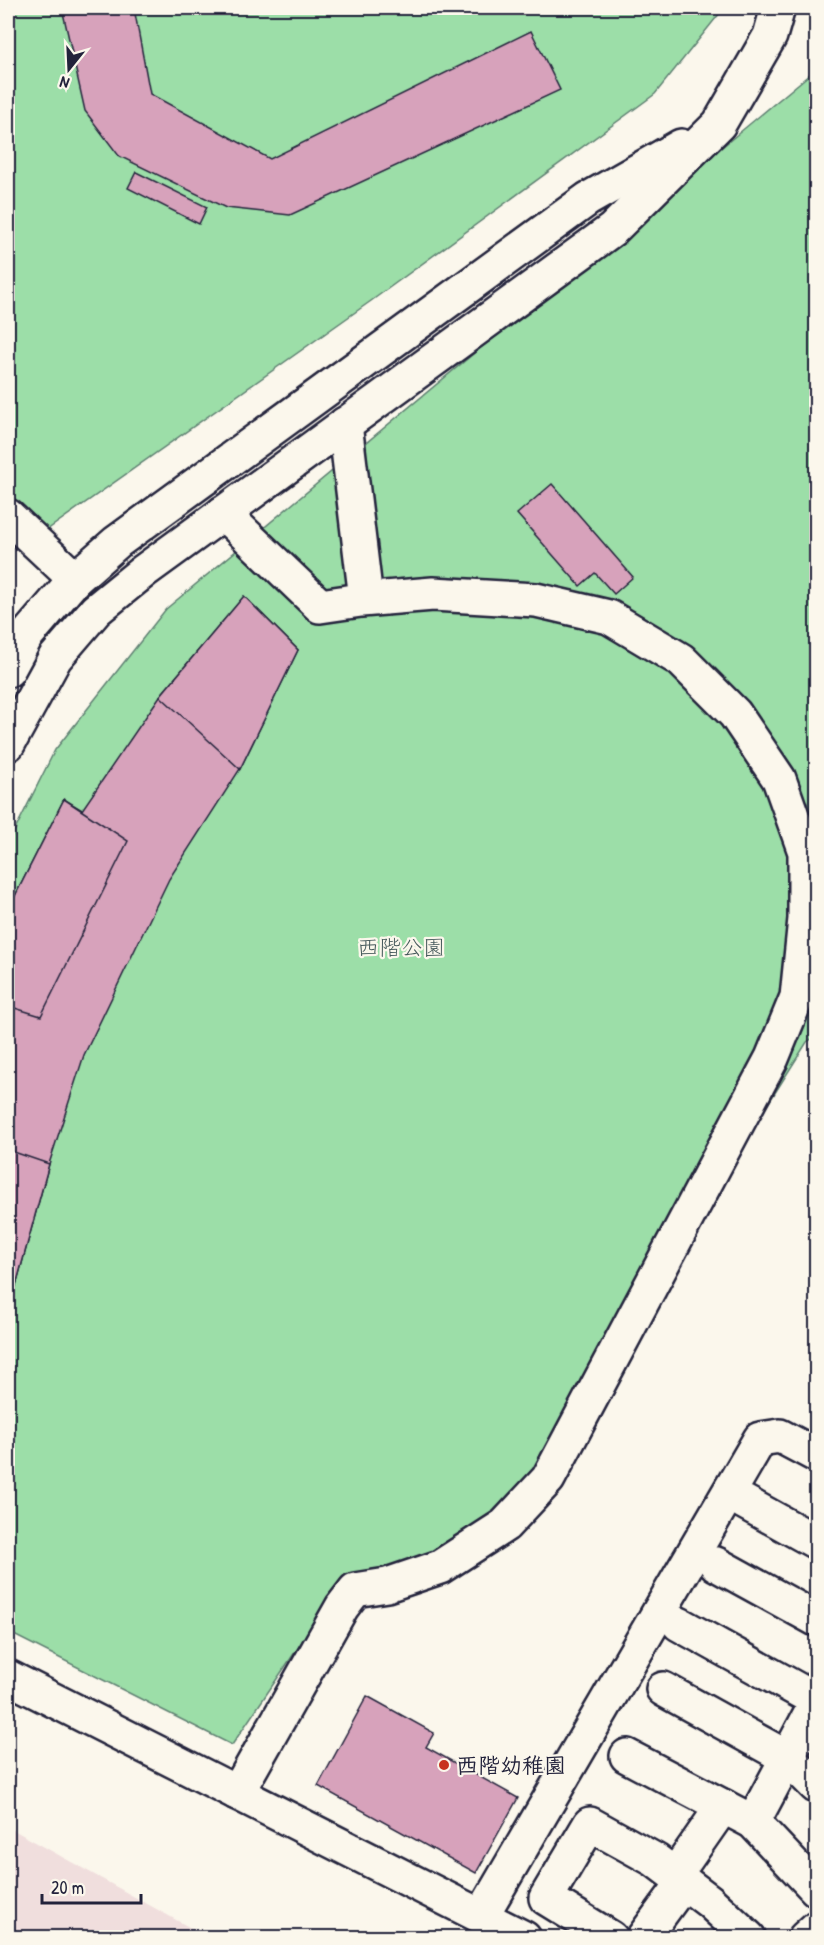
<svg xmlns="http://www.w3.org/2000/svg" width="824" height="1945" viewBox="0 0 824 1945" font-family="'Patrick Hand','Klee One',sans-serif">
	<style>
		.built { fill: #f0dedd }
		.park { fill: #9cdea8; stroke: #5f8072; stroke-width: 1.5 }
		.building { fill: #d7a2bb; stroke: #22223b; stroke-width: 1.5 }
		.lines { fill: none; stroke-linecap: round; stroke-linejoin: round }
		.minor-casing { stroke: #22223b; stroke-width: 38 }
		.minor { stroke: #fbf7ec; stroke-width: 33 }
		.poi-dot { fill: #c8321e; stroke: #fbf7ec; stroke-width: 2 }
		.labels { text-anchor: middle; stroke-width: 4.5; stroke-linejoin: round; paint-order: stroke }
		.park-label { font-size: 22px; fill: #475a5c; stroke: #fbf7ec }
		.poi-label { font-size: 22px; font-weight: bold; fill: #22223b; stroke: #fbf7ec; text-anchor: start }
	</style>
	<rect width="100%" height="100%" fill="#fbf7ec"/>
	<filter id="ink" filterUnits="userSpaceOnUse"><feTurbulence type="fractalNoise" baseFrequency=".0167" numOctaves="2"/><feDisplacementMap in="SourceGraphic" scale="12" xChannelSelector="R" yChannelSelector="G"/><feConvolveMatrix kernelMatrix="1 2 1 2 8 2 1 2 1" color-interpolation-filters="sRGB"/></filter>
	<g filter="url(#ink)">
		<polygon class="built" points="8,1827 207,1937 8,1937"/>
		<g class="park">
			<polygon points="8,8 724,8 655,94 371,301 44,532 8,497"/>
			<polygon points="816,69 816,1036 807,1042 535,1474 499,1517 429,1557 340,1586 232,1745 8,1632 8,844 55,750 166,609"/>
		</g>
		<g class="building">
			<polygon points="62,8 134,8 150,94 270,159 531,31 560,90 290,215 226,208 119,156 85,111"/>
			<polygon points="136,172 207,207 199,224 128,188"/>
			<polygon points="552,484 633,577 614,594 595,573 580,586 517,514"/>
			<polygon points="244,596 298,650 240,769 169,879 84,1055 49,1164 15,1289 8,1288 8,910 64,799 82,810 160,696"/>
			<polygon points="244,596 298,650 240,769 160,696"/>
			<polygon points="64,799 128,841 41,1016 8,1006 8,910"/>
			<polygon points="8,1150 49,1164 15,1289 8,1288"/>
			<polygon points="367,1696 434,1733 426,1747 518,1798 476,1873 318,1786"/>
		</g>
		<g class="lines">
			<defs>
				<g id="minor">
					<polyline points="345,424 366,599"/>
					<polyline points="223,513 320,606 361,600 433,594 536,600 609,617 681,660 735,714 779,779 805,852 805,919 797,997 772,1058 548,1479 505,1525 440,1567 387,1585 355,1590 342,1607 237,1793"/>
					<polyline points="8,516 75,579"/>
					<polyline points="8,670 27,635 75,579 117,542 588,199 681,146"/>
					<polyline points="8,744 55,658 96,610 144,571 613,229 719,124 770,36 778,8"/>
					<polyline points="744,1502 816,1542"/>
					<polyline points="716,1564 816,1619"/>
					<polyline points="679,1624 816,1700"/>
					<polyline points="8,1677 524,1938"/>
					<polyline points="663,1689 788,1758 816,1786"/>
					<polyline points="627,1756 753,1822 816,1889"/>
					<polyline points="753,1822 816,1704"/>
					<polyline points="675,1875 723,1806"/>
					<polyline points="482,1915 760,1439 780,1436 816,1455"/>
					<polyline points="611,1938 546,1898 590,1824 655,1860 709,1901 749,1938"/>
					<polyline points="643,1938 684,1882"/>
					<polyline points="805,1938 816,1928"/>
				</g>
			</defs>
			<use href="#minor" class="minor-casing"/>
			<use href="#minor" class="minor"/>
		</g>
	</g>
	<circle class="poi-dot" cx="444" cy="1765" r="6"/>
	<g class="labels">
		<g class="park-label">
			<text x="401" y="955">西階公園</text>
		</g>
		<g class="poi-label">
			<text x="456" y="1773">西階幼稚園</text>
		</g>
	</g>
	<rect width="824" height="1945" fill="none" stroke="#fbf7ec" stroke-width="30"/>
	<rect x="15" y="15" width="794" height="1915" fill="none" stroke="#22223b" stroke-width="2" filter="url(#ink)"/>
	<g transform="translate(69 69) rotate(198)" stroke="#fbf7ec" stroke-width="4.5" paint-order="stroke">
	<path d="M0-4.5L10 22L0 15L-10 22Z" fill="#22223b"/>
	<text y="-9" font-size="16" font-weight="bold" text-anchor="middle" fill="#22223b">N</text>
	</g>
	<path d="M42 1894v9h99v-9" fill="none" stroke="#22223b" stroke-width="3"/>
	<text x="51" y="1894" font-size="18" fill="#22223b" stroke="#fbf7ec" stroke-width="4.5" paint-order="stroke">20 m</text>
</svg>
